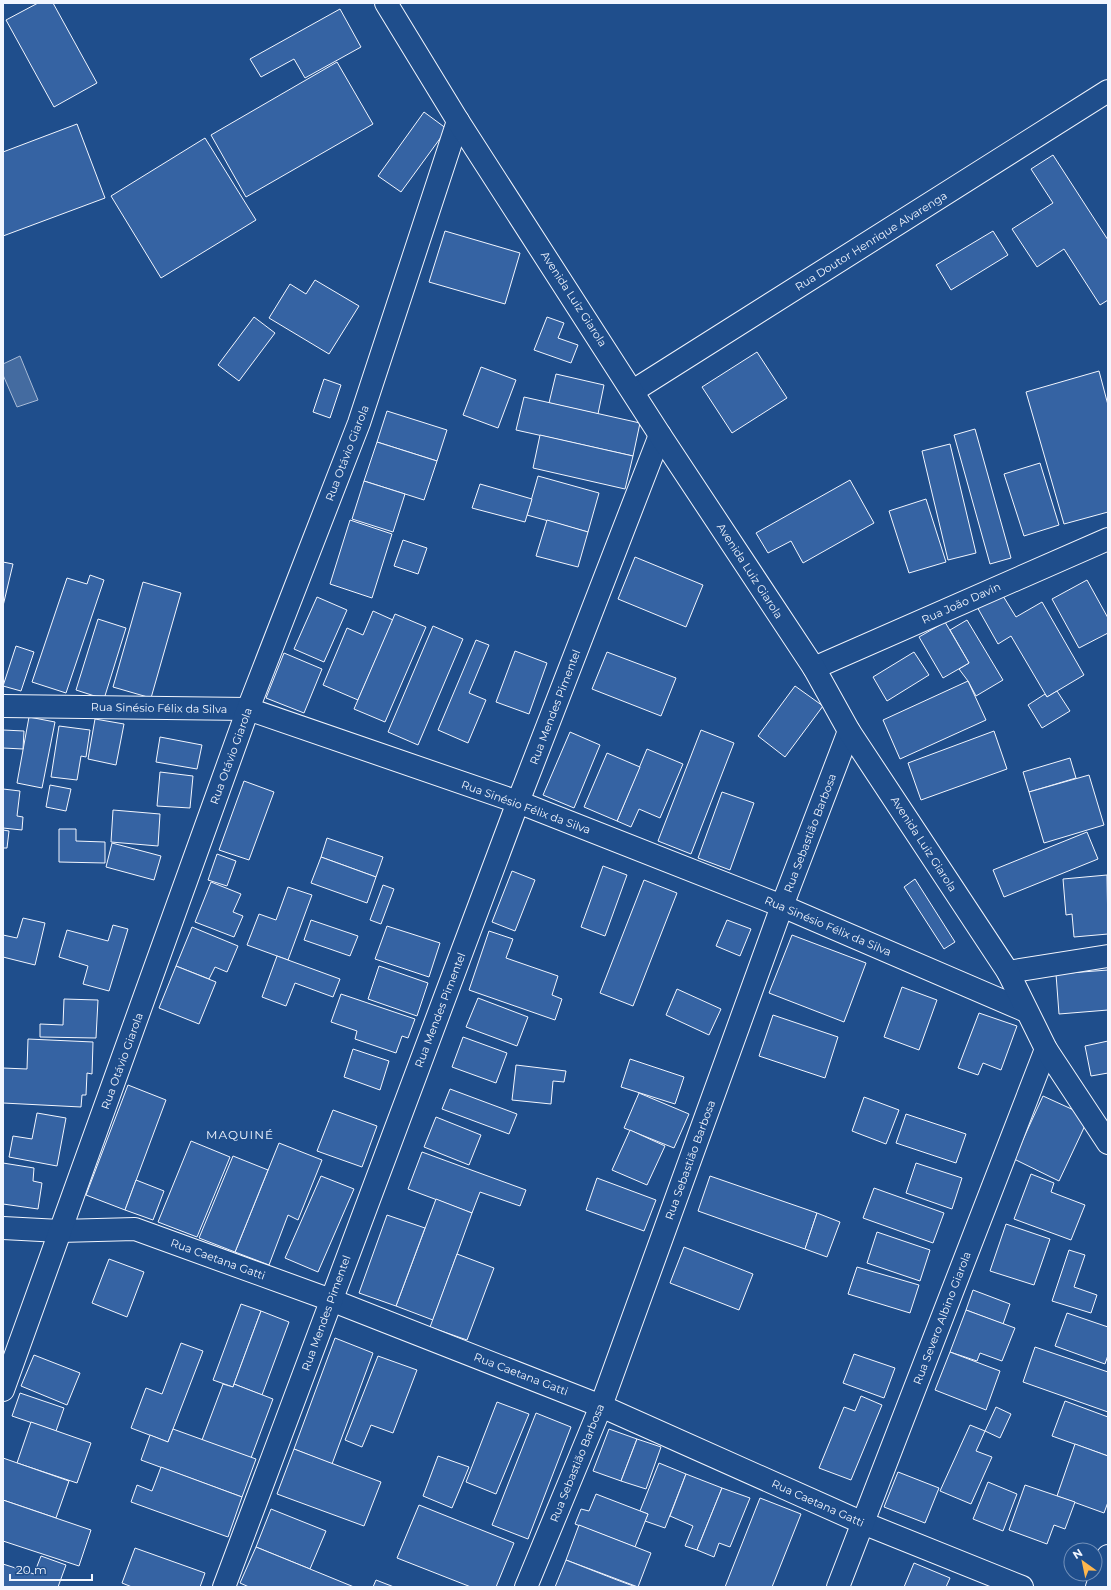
<svg xmlns="http://www.w3.org/2000/svg" width="1111" height="1590" viewBox="0 0 1111 1590" font-family="Montserrat,sans-serif">
	<style>
		.water { fill: #446ba0; stroke: #a8bbd7 }
		.building { fill: #3563a3; stroke: #f2f6ff }
		.lines { fill: none; stroke-linecap: round; stroke-linejoin: round }
		.minor-casing { stroke: #f2f6ff; stroke-width: 24 }
		.tertiary-casing { stroke: #f2f6ff; stroke-width: 24 }
		.minor { stroke: #1f4e8c; stroke-width: 22 }
		.tertiary { stroke: #1f4e8c; stroke-width: 22 }
		.labels { text-anchor: middle; stroke-width: 3; stroke-linejoin: round; paint-order: stroke }
		.street-label { font-size: 11px; fill: #f2f6ff; stroke: #1f4e8c }
		.neighbourhood-label { font-size: 12px; letter-spacing: 1px; fill: #f2f6ff; stroke: #1f4e8c }
	</style>
	<rect width="100%" height="100%" fill="#1f4e8c"/>
	<polygon class="water" points="20,356 38,400 17,407 3,375 3,364"/>
	<g class="building">
		<polygon points="38,3 53,3 97,83 54,107 6,20"/>
		<polygon points="340,9 361,47 305,78 294,59 261,77 250,59"/>
		<polygon points="337,62 373,124 246,197 211,135"/>
		<polygon points="424,112 447,129 401,192 378,176"/>
		<polygon points="77,124 105,198 3,236 3,152"/>
		<polygon points="205,138 256,220 161,278 111,196"/>
		<polygon points="1053,155 1108,240 1108,300 1100,305 1064,249 1037,267 1012,229 1053,203 1031,169"/>
		<polygon points="445,231 520,253 505,304 429,282"/>
		<polygon points="993,231 1008,255 951,290 936,265"/>
		<polygon points="315,280 359,306 329,354 269,318 290,284 306,294"/>
		<polygon points="254,317 275,333 239,381 218,365"/>
		<polygon points="547,317 564,323 558,338 578,345 571,363 534,350"/>
		<polygon points="757,352 787,398 732,433 702,387"/>
		<polygon points="481,367 516,380 498,428 463,415"/>
		<polygon points="1099,371 1108,405 1108,512 1064,524 1026,392"/>
		<polygon points="556,374 604,385 598,414 549,403"/>
		<polygon points="324,379 341,385 330,418 313,412"/>
		<polygon points="524,397 640,423 633,456 516,430"/>
		<polygon points="387,411 447,430 437,461 377,442"/>
		<polygon points="975,429 1011,558 990,564 954,435"/>
		<polygon points="540,435 633,456 625,489 533,468"/>
		<polygon points="377,442 437,461 424,500 364,481"/>
		<polygon points="950,444 976,553 948,560 922,451"/>
		<polygon points="1040,463 1059,525 1024,536 1004,474"/>
		<polygon points="538,476 599,493 588,532 527,515"/>
		<polygon points="850,480 874,523 803,563 791,541 768,553 756,533"/>
		<polygon points="364,481 405,494 393,532 352,519"/>
		<polygon points="480,484 532,499 525,522 472,508"/>
		<polygon points="926,499 946,562 909,573 889,511"/>
		<polygon points="350,520 392,534 372,598 330,584"/>
		<polygon points="547,520 588,532 578,567 536,556"/>
		<polygon points="403,540 427,548 418,574 394,566"/>
		<polygon points="635,557 703,585 686,627 618,599"/>
		<polygon points="3,562 13,564 3,606"/>
		<polygon points="90,575 104,580 66,693 32,682 67,578 87,584"/>
		<polygon points="1087,580 1108,618 1108,633 1079,648 1052,599"/>
		<polygon points="143,582 181,593 151,698 113,687"/>
		<polygon points="1000,591 1016,617 1042,602 1084,675 1047,697 1011,636 998,644 976,605"/>
		<polygon points="317,597 347,610 324,662 294,649"/>
		<polygon points="373,611 393,620 358,700 323,685 347,628 363,635"/>
		<polygon points="395,614 426,627 385,722 354,709"/>
		<polygon points="98,619 126,628 104,699 76,690"/>
		<polygon points="967,620 1003,680 976,696 968,681 959,669 969,663 950,630"/>
		<polygon points="945,622 969,663 943,678 919,637"/>
		<polygon points="433,626 463,639 418,745 388,732"/>
		<polygon points="476,640 489,645 469,693 486,700 468,743 438,730"/>
		<polygon points="16,646 34,652 21,691 3,686"/>
		<polygon points="515,651 547,663 529,714 496,702"/>
		<polygon points="607,652 676,678 661,716 592,689"/>
		<polygon points="914,652 929,675 887,701 873,677"/>
		<polygon points="284,653 322,669 304,713 266,698"/>
		<polygon points="968,681 986,720 900,759 883,720"/>
		<polygon points="795,686 823,706 785,757 758,736"/>
		<polygon points="1057,691 1070,711 1042,728 1028,705 1045,694 1047,697"/>
		<polygon points="29,717 55,722 42,788 17,783"/>
		<polygon points="95,719 124,724 116,765 88,759"/>
		<polygon points="59,726 90,730 86,757 81,756 77,780 51,777"/>
		<polygon points="3,730 24,731 23,749 3,748"/>
		<polygon points="701,730 734,743 691,854 658,841"/>
		<polygon points="994,731 1007,769 921,800 908,763"/>
		<polygon points="570,732 600,745 574,808 543,795"/>
		<polygon points="160,737 202,745 197,769 156,762"/>
		<polygon points="647,749 683,764 660,818 639,809 631,827 617,821"/>
		<polygon points="607,753 640,767 617,821 584,807"/>
		<polygon points="1070,758 1076,778 1029,792 1023,772"/>
		<polygon points="160,772 193,776 190,808 157,806"/>
		<polygon points="1089,775 1104,825 1044,843 1029,792"/>
		<polygon points="244,781 274,792 249,860 219,850"/>
		<polygon points="50,785 71,789 66,811 46,807"/>
		<polygon points="3,789 20,791 17,816 23,817 22,830 3,828"/>
		<polygon points="722,792 754,803 730,870 698,858"/>
		<polygon points="113,810 160,814 158,846 111,842"/>
		<polygon points="59,829 76,829 76,841 105,842 105,863 59,862"/>
		<polygon points="3,830 9,831 7,848 3,848"/>
		<polygon points="1087,832 1098,859 1004,897 993,870"/>
		<polygon points="327,838 383,857 376,877 321,857"/>
		<polygon points="112,843 161,856 154,880 106,867"/>
		<polygon points="217,854 236,861 227,886 208,880"/>
		<polygon points="321,857 376,877 367,903 311,883"/>
		<polygon points="603,866 627,875 605,936 581,927"/>
		<polygon points="512,871 535,880 515,931 492,922"/>
		<polygon points="1107,875 1108,934 1074,937 1072,914 1066,915 1063,879"/>
		<polygon points="915,879 955,942 944,949 904,887"/>
		<polygon points="644,880 677,893 633,1006 600,993"/>
		<polygon points="211,882 241,894 233,912 243,916 234,937 195,922"/>
		<polygon points="383,885 394,889 381,924 370,920"/>
		<polygon points="288,887 312,895 288,960 247,945 259,914 276,920"/>
		<polygon points="23,918 45,923 35,965 3,957 3,935 17,938"/>
		<polygon points="311,920 358,936 350,956 304,940"/>
		<polygon points="727,920 751,929 740,956 716,946"/>
		<polygon points="113,925 128,929 109,991 83,984 88,966 59,957 67,930 108,941"/>
		<polygon points="387,926 440,943 429,977 375,959"/>
		<polygon points="192,927 238,946 227,972 215,967 209,979 176,966"/>
		<polygon points="489,931 513,939 506,958 558,976 552,995 562,999 555,1020 469,990"/>
		<polygon points="792,935 866,963 844,1022 769,993"/>
		<polygon points="277,956 340,979 333,997 295,983 286,1006 262,997"/>
		<polygon points="176,966 216,982 199,1024 159,1008"/>
		<polygon points="379,966 428,983 417,1016 368,999"/>
		<polygon points="1108,970 1108,1010 1059,1014 1056,974"/>
		<polygon points="902,987 937,1000 919,1050 884,1037"/>
		<polygon points="677,989 721,1009 709,1035 666,1015"/>
		<polygon points="341,994 415,1019 408,1038 402,1036 396,1053 355,1039 357,1031 331,1022"/>
		<polygon points="478,998 528,1017 517,1046 466,1027"/>
		<polygon points="64,999 98,1000 96,1038 40,1037 40,1024 63,1025"/>
		<polygon points="979,1013 1017,1026 1001,1070 983,1063 978,1075 958,1068"/>
		<polygon points="773,1015 838,1037 825,1078 759,1056"/>
		<polygon points="463,1037 507,1053 496,1083 452,1067"/>
		<polygon points="28,1039 93,1042 92,1074 87,1073 86,1095 82,1095 81,1107 3,1103 3,1068 27,1069"/>
		<polygon points="1108,1041 1108,1073 1091,1076 1085,1046"/>
		<polygon points="353,1049 389,1061 380,1090 344,1077"/>
		<polygon points="630,1059 684,1077 675,1104 621,1087"/>
		<polygon points="516,1065 566,1071 564,1082 553,1081 551,1104 512,1100"/>
		<polygon points="128,1085 166,1100 125,1210 86,1195"/>
		<polygon points="450,1089 517,1114 509,1134 442,1109"/>
		<polygon points="639,1093 689,1114 674,1148 624,1128"/>
		<polygon points="1043,1096 1089,1117 1059,1181 1014,1159"/>
		<polygon points="864,1097 899,1110 886,1144 852,1131"/>
		<polygon points="333,1110 377,1126 362,1167 317,1151"/>
		<polygon points="37,1113 66,1118 57,1166 9,1157 13,1136 32,1139"/>
		<polygon points="906,1114 966,1134 956,1163 896,1143"/>
		<polygon points="436,1117 481,1135 469,1165 424,1147"/>
		<polygon points="630,1130 665,1146 647,1185 612,1170"/>
		<polygon points="191,1141 230,1157 197,1237 158,1222"/>
		<polygon points="279,1143 322,1160 298,1220 288,1215 269,1265 235,1252"/>
		<polygon points="422,1152 526,1190 520,1206 480,1192 472,1213 408,1189"/>
		<polygon points="233,1156 268,1170 235,1252 199,1238"/>
		<polygon points="3,1163 34,1168 33,1181 42,1183 38,1209 3,1204"/>
		<polygon points="916,1163 962,1178 952,1209 906,1193"/>
		<polygon points="1031,1174 1054,1183 1051,1192 1085,1205 1071,1240 1014,1219"/>
		<polygon points="321,1176 354,1189 318,1272 285,1258"/>
		<polygon points="710,1176 817,1213 805,1249 698,1211"/>
		<polygon points="597,1178 656,1200 644,1231 586,1210"/>
		<polygon points="136,1180 164,1191 153,1220 125,1210"/>
		<polygon points="874,1188 944,1213 933,1243 863,1218"/>
		<polygon points="436,1199 472,1213 433,1320 396,1306"/>
		<polygon points="817,1213 840,1222 827,1257 805,1249"/>
		<polygon points="387,1215 425,1228 396,1306 359,1293"/>
		<polygon points="1006,1224 1050,1239 1034,1285 990,1271"/>
		<polygon points="877,1232 930,1250 920,1281 867,1263"/>
		<polygon points="684,1247 753,1274 739,1310 670,1283"/>
		<polygon points="1069,1250 1085,1255 1074,1287 1097,1295 1091,1313 1052,1301"/>
		<polygon points="457,1254 494,1268 467,1340 430,1327"/>
		<polygon points="109,1259 144,1272 127,1317 92,1303"/>
		<polygon points="857,1267 919,1285 910,1313 848,1294"/>
		<polygon points="973,1290 1010,1304 1003,1324 966,1310"/>
		<polygon points="241,1304 261,1311 233,1387 213,1380"/>
		<polygon points="966,1310 1015,1328 1002,1361 980,1353 977,1361 950,1352"/>
		<polygon points="261,1311 289,1322 262,1395 234,1384"/>
		<polygon points="1067,1313 1108,1327 1108,1355 1105,1364 1055,1346"/>
		<polygon points="335,1338 373,1353 332,1464 294,1449"/>
		<polygon points="181,1343 203,1351 168,1442 131,1428 146,1388 162,1394"/>
		<polygon points="1035,1347 1108,1372 1108,1412 1023,1382"/>
		<polygon points="950,1352 1000,1371 986,1410 935,1390"/>
		<polygon points="854,1354 895,1368 884,1398 843,1383"/>
		<polygon points="34,1355 80,1373 67,1405 21,1386"/>
		<polygon points="378,1356 417,1370 393,1433 371,1425 362,1447 345,1440"/>
		<polygon points="223,1384 233,1387 234,1384 273,1399 251,1458 202,1440"/>
		<polygon points="20,1393 64,1408 56,1431 12,1416"/>
		<polygon points="861,1396 882,1405 851,1480 819,1468 844,1407 855,1411"/>
		<polygon points="1065,1401 1108,1417 1108,1456 1052,1436"/>
		<polygon points="497,1402 529,1414 496,1494 466,1482"/>
		<polygon points="996,1407 1011,1414 1000,1438 985,1431"/>
		<polygon points="536,1413 571,1427 528,1539 492,1525"/>
		<polygon points="31,1422 91,1443 77,1483 17,1463"/>
		<polygon points="970,1425 985,1431 976,1451 992,1457 971,1504 940,1491"/>
		<polygon points="173,1429 256,1459 242,1497 141,1460 150,1435 168,1442"/>
		<polygon points="609,1429 637,1439 621,1481 593,1471"/>
		<polygon points="637,1439 661,1447 646,1489 621,1481"/>
		<polygon points="1075,1444 1108,1456 1108,1502 1104,1513 1057,1496"/>
		<polygon points="294,1449 381,1482 364,1526 277,1494"/>
		<polygon points="438,1456 469,1467 452,1508 423,1496"/>
		<polygon points="3,1458 69,1481 56,1518 3,1500"/>
		<polygon points="659,1463 686,1474 665,1528 645,1521 648,1514 640,1511"/>
		<polygon points="161,1467 242,1497 228,1537 131,1502 137,1485 152,1491"/>
		<polygon points="898,1472 939,1488 925,1523 884,1507"/>
		<polygon points="686,1474 722,1488 697,1550 685,1546 693,1526 670,1516"/>
		<polygon points="988,1482 1017,1494 1003,1531 973,1519"/>
		<polygon points="1025,1485 1075,1502 1065,1529 1054,1525 1047,1544 1009,1530"/>
		<polygon points="722,1488 750,1498 730,1547 719,1543 714,1557 697,1550"/>
		<polygon points="596,1494 648,1514 635,1547 575,1524 581,1509 589,1511"/>
		<polygon points="760,1498 801,1514 772,1587 725,1587"/>
		<polygon points="3,1500 91,1530 79,1566 3,1541"/>
		<polygon points="419,1505 514,1543 496,1587 471,1587 397,1558"/>
		<polygon points="271,1509 326,1531 310,1569 256,1547"/>
		<polygon points="579,1525 651,1553 638,1587 566,1560"/>
		<polygon points="256,1547 310,1569 354,1587 249,1587 240,1583"/>
		<polygon points="135,1548 205,1573 200,1587 132,1587 122,1583"/>
		<polygon points="41,1556 66,1565 58,1587 3,1587 3,1564 34,1574"/>
		<polygon points="566,1560 617,1580 636,1587 555,1587"/>
		<polygon points="914,1563 950,1578 946,1587 904,1587"/>
		<polygon points="376,1580 394,1587 373,1587"/>
	</g>
	<g class="lines">
		<defs>
			<g id="minor">
				<polyline points="633,391 1108,91"/>
				<polyline points="814,668 1108,539"/>
				<polyline points="3,706 248,709 518,802 782,906 1026,1011"/>
				<polyline points="1008,972 1108,956"/>
				<polyline points="3,1228 60,1231 135,1229 331,1300 601,1406 863,1523 1022,1587"/>
				<polyline points="3,1390 248,709 359,423 458,121"/>
				<polyline points="224,1587 518,802 660,435"/>
				<polyline points="526,1587 601,1406 782,906 849,731"/>
				<polyline points="838,1587 1046,1049"/>
				<polyline points="1097,1587 1108,1556"/>
			</g>
			<polyline id="tertiary" points="386,3 458,121 660,435 814,668 849,731 1008,972 1046,1049 1108,1143"/>
		</defs>
		<use href="#minor" class="minor-casing"/>
		<use href="#tertiary" class="tertiary-casing"/>
		<use href="#minor" class="minor"/>
		<use href="#tertiary" class="tertiary"/>
	</g>
	<g class="labels">
		<g class="street-label">
			<text transform="translate(871 241) rotate(-32)" y="4">Rua Doutor Henrique Alvarenga</text>
			<text transform="translate(574 299) rotate(57)" y="4">Avenida Luiz Giarola</text>
			<text transform="translate(347 453) rotate(-69)" y="4">Rua Otávio Giarola</text>
			<text transform="translate(750 571) rotate(57)" y="4">Avenida Luiz Giarola</text>
			<text transform="translate(961 603) rotate(-24)" y="4">Rua João Davin</text>
			<text transform="translate(555 707) rotate(-69)" y="4">Rua Mendes Pimentel</text>
			<text transform="translate(159 708) rotate(1)" y="4">Rua Sinésio Félix da Silva</text>
			<text transform="translate(231 756) rotate(-70)" y="4">Rua Otávio Giarola</text>
			<text transform="translate(526 807) rotate(20)" y="4">Rua Sinésio Félix da Silva</text>
			<text transform="translate(810 833) rotate(-69)" y="4">Rua Sebastião Barbosa</text>
			<text transform="translate(924 844) rotate(57)" y="4">Avenida Luiz Giarola</text>
			<text transform="translate(828 926) rotate(23)" y="4">Rua Sinésio Félix da Silva</text>
			<text transform="translate(440 1010) rotate(-69)" y="4">Rua Mendes Pimentel</text>
			<text transform="translate(122 1061) rotate(-70)" y="4">Rua Otávio Giarola</text>
			<text transform="translate(690 1160) rotate(-70)" y="4">Rua Sebastião Barbosa</text>
			<text transform="translate(218 1259) rotate(20)" y="4">Rua Caetana Gatti</text>
			<text transform="translate(326 1313) rotate(-70)" y="4">Rua Mendes Pimentel</text>
			<text transform="translate(942 1318) rotate(-69)" y="4">Rua Severo Albino Giarola</text>
			<text transform="translate(521 1374) rotate(21)" y="4">Rua Caetana Gatti</text>
			<text transform="translate(577 1463) rotate(-68)" y="4">Rua Sebastião Barbosa</text>
			<text transform="translate(818 1503) rotate(24)" y="4">Rua Caetana Gatti</text>
		</g>
		<g class="neighbourhood-label">
			<text x="240" y="1139">MAQUINÉ</text>
		</g>
	</g>
	<rect width="1111" height="1590" fill="none" stroke="#f2f6ff" stroke-width="8"/>
	<g transform="translate(1083 1562) rotate(327)"><circle r="19" fill="#1f4e8c" stroke="#7391ba"/>
	<path d="M0-3L7 15L0 10L-7 15Z" fill="#ffb74d"/>
	<text y="-6" font-size="11" font-weight="bold" text-anchor="middle" fill="#f2f6ff">N</text>
	</g>
	<path d="M10 1574v6h82v-6" fill="none" stroke="#f2f6ff" stroke-width="2"/>
	<text x="16" y="1574" font-size="12" fill="#f2f6ff" stroke="#1f4e8c" stroke-width="3" paint-order="stroke">20 m</text>
</svg>
